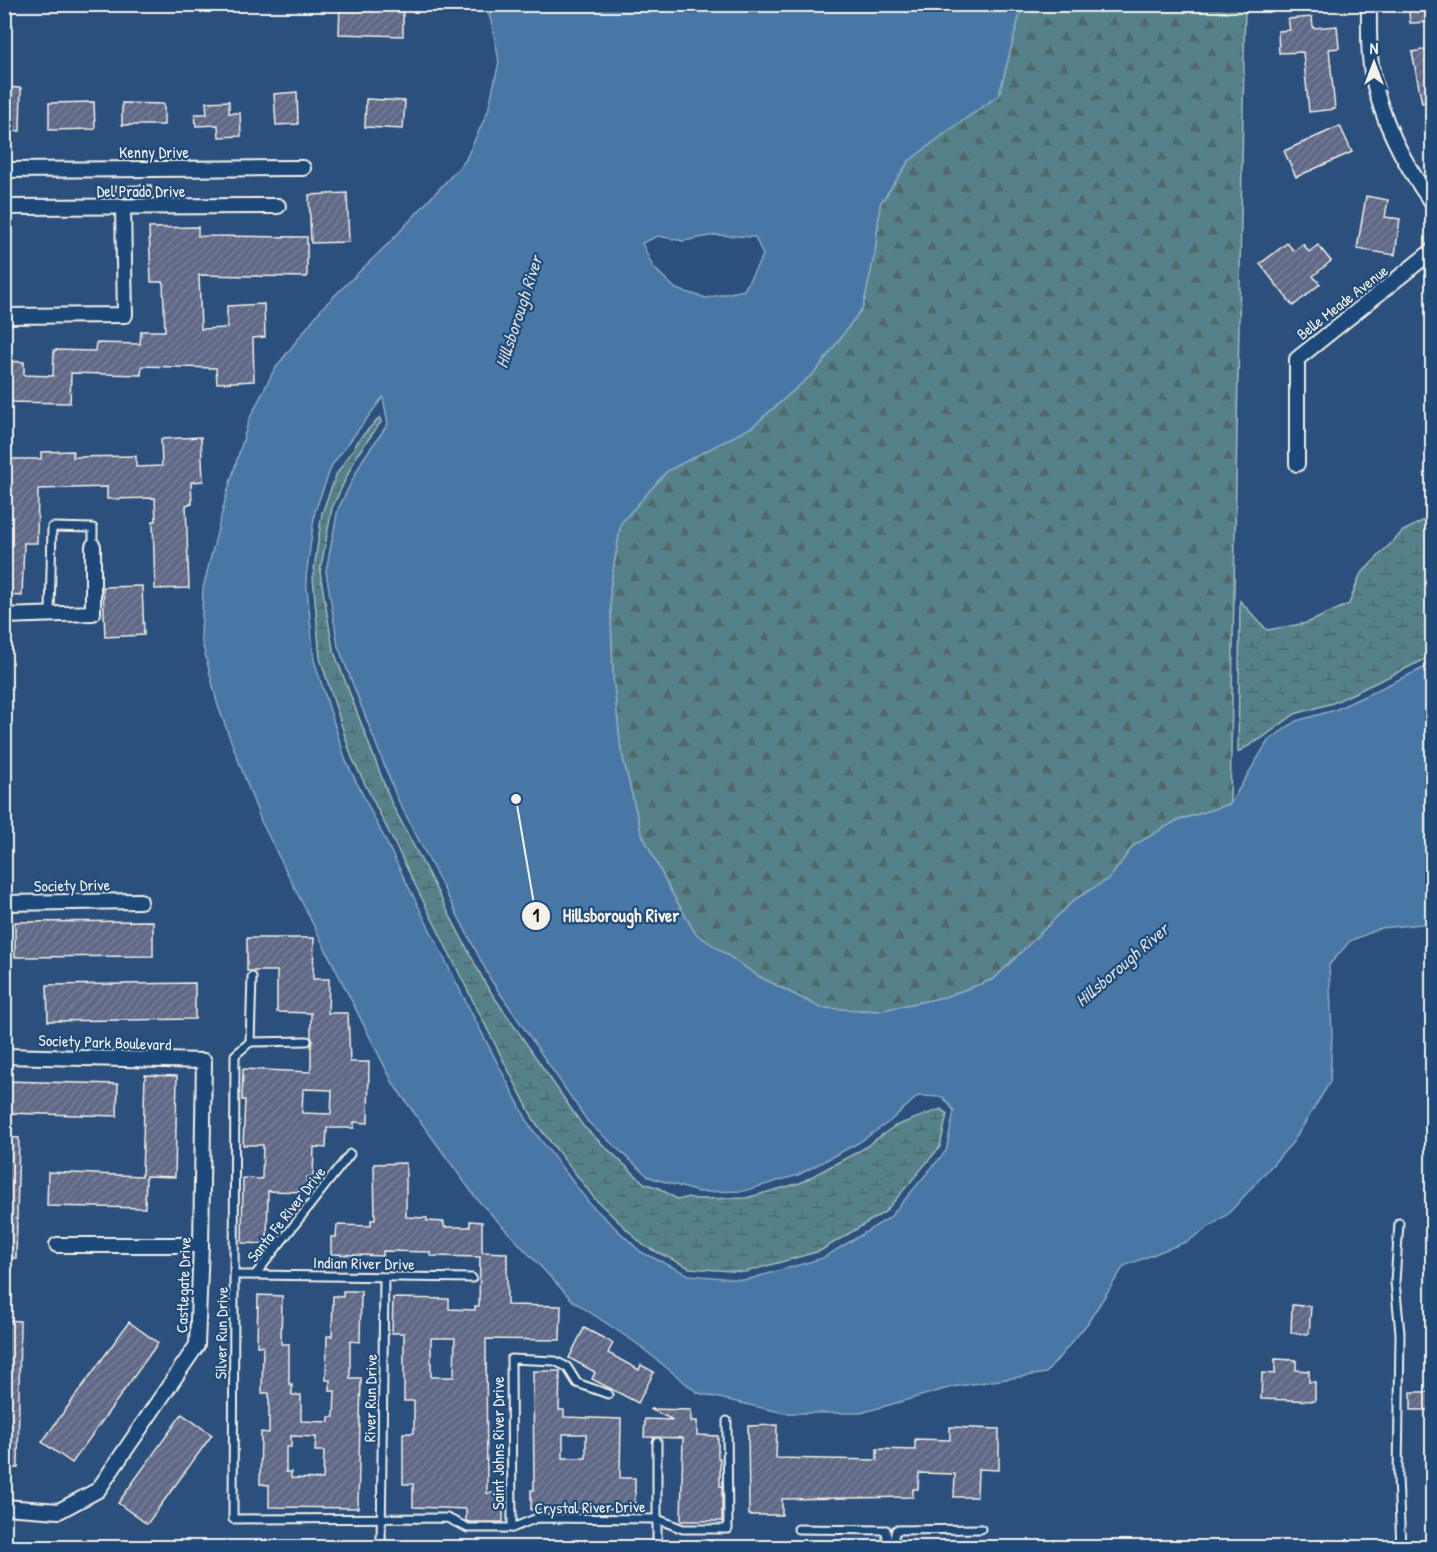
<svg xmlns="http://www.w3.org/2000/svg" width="1437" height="1552" viewBox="0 0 1437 1552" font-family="'Patrick Hand',sans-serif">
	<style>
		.forest { fill: url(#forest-firs); stroke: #a4bab9; stroke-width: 1.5 }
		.wetland { fill: url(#wetland-marsh); stroke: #a4bab9; stroke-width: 1.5 }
		.water { fill: #4977a5; stroke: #8da8c0; stroke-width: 1.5; fill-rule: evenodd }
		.building { fill: url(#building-hatch); stroke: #f4f1e8; stroke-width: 1.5; fill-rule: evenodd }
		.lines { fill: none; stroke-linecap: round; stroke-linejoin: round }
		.service-casing { stroke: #f4f1e8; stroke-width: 11 }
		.minor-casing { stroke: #f4f1e8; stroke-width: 18 }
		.service { stroke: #1f4a7a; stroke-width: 7 }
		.minor { stroke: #1f4a7a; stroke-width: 14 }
		.labels { text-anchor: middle; stroke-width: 4.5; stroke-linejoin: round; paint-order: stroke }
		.street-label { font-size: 16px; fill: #f4f1e8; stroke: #1f4a7a }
		.water-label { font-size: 18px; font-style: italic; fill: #dadfde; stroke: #1f4a7a }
		.leader { fill: none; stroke: #f4f1e8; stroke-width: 2 }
		.callout-dot { fill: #f4f1e8; stroke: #1f4a7a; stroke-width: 2 }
		.mark-label { font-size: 18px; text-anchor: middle; font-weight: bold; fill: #111 }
		.callout-label { font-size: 18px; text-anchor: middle; font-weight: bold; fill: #f4f1e8; stroke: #1f4a7a; stroke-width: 4.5; stroke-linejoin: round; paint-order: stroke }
	</style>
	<defs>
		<pattern id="forest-firs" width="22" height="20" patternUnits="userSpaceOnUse" patternTransform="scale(1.5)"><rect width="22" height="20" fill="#55828a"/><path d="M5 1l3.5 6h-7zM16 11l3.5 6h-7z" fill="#50686b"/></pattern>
		<pattern id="wetland-marsh" width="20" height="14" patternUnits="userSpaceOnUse" patternTransform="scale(1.5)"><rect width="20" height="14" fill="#55828a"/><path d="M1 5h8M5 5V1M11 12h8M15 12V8" fill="none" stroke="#50686b"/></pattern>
		<pattern id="building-hatch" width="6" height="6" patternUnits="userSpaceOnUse" patternTransform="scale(1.5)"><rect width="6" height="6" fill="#616887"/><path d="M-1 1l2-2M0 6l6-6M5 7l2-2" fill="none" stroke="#787e98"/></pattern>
	</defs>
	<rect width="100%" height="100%" fill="#2c507d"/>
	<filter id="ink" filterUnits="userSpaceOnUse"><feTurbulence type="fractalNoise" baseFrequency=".0167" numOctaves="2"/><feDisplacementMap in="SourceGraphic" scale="12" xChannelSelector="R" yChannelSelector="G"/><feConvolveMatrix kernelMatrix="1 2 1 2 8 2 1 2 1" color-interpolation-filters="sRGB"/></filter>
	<g filter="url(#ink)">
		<polygon class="forest" points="1022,5 1245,5 1230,804 1176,821 1133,846 1110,878 1074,900 994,979 945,997 878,1011 821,1008 758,976 695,933 669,888 641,832 621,750 613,678 610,588 621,523 667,471 752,427 817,370 863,307 875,253 880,204 909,161 948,131 999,95"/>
		<g class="wetland">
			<polygon points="380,417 381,422 357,455 332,508 320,572 333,649 391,802 486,985 583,1126 644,1183 659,1188 678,1200 688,1197 696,1199 746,1198 800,1183 861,1150 895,1126 941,1109 947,1114 940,1147 885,1212 820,1251 745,1272 690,1268 644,1246 595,1199 535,1122 474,1003 352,758 320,658 313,577 322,513 336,475 361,437"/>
			<polygon points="1432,516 1432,656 1333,703 1295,714 1262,738 1238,752 1240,601 1267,630 1307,623 1349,604 1360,575 1403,531"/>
		</g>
		<path class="water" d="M486,5H1022L999,95L948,131L909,161L880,204L875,253L863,307L817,370L752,427L667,471L621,523L610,588L613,678L621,750L641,832L669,888L695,933L758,976L821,1008L878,1011L945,997L994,979L1074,900L1110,878L1133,846L1176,821L1230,804L1268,741L1296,721L1335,710L1432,664V923L1381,928L1350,941L1329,965L1332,1034L1330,1082L1293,1142L1228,1214L1188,1241L1124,1266L1087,1324L1046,1373L952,1387L861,1413H784L698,1393L636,1343L573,1301L476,1198L394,1085L261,821L218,706L201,638L203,588L227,493L249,420L274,370L322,308L391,241L465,161L488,111L499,62L493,28ZM715,235L755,237L763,255L744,290L706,298L676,289L653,267L642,243L658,236L683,241ZM383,397L388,424L363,459L338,509L326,571L338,646L397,798L491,980L588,1122L649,1177L698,1192L744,1191L798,1175L858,1143L889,1122L918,1096L943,1097L954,1111L946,1151L889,1218L823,1258L746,1280L689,1275L641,1252L590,1204L530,1126L468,1006L346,761L314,660L306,577L315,511L332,465Z"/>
		<g class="building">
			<polygon points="340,4 403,4 403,36 339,34"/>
			<polygon points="1420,4 1432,4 1432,22 1410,23 1409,11 1420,10"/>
			<polygon points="1312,17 1313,28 1337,26 1339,48 1329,49 1335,109 1309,112 1303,52 1279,53 1278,31 1290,30 1288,19"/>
			<polygon points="1432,48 1432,100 1422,103 1412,52"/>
			<polygon points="4,87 21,88 20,131 4,130"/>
			<polygon points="297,92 298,124 276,125 274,94"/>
			<polygon points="366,99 405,101 403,129 365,127"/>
			<polygon points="229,101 229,113 240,113 241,136 219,137 218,125 196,126 195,114 207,114 206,102"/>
			<polygon points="94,102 95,129 49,130 49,103"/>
			<polygon points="122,103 164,104 164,125 122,125"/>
			<polygon points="1340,126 1352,152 1296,177 1284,151"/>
			<polygon points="151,185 152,197 115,198 115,186"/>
			<polygon points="347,193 349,242 311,243 309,195"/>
			<polygon points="1366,196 1388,200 1385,217 1400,219 1395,255 1357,249"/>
			<polygon points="198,227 198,236 307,237 307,277 199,275 201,329 227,328 227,306 264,304 265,337 253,338 254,381 217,383 216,368 142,366 141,375 71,373 70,403 4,402 4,361 24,362 24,375 53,376 54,350 95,351 96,343 140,344 141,331 165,331 163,282 151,282 149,228"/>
			<polygon points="1287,243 1294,251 1303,244 1309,252 1318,245 1331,261 1313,276 1320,284 1293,306 1260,264"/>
			<polygon points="201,437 203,481 191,482 192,504 186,505 189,588 155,589 153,521 156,521 155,498 107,499 107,487 38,489 37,543 24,543 22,596 4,595 4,459 41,459 41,452 73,451 73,457 136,456 136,467 162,466 161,439"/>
			<polygon points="142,586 144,635 105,637 103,587"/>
			<polygon points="153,921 153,956 15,957 15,922"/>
			<path d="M247,938H314L313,979H329L328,1013H348L350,1062H369L368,1123L354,1122V1128H327L326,1148L314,1147L313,1177H307L306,1192L268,1191L267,1244L242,1243L243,1178L262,1179L263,1145H243L245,1100H242L243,1069L311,1072V1045L313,1041L311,1037V1013L277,1012V971H247ZM303,1089L332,1090L331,1114L302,1113Z"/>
			<polygon points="195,983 195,1019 48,1021 47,985"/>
			<polygon points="145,1075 177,1076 175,1177 146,1176 145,1208 47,1206 48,1172 142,1176"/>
			<polygon points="4,1081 118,1084 117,1116 4,1113"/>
			<polygon points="4,1137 19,1138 16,1258 4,1258"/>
			<path d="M406,1163V1217L427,1218V1221L444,1222V1227H470V1221L482,1222V1252L507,1253V1305L561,1306L560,1340L486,1339L487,1493L503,1494V1522H469L466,1521V1509L413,1507V1484H403V1433H414V1401H404V1333H392L393,1298L449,1299V1309L475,1310V1306H479L480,1257L430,1256V1252L383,1251V1256L331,1254V1237H336L337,1225L371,1226V1220H375L374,1164ZM431,1338H455L454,1377H431Z"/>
			<path d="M343,1291H361L360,1342L350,1341V1378H361L358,1508L269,1507V1485L260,1484L261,1432L269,1433V1393H262L263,1346H257L258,1295L282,1296L281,1344H289V1384H292V1395H301V1421L329,1422V1417H334L335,1391H330V1380H326L327,1336H332L333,1296L343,1297ZM291,1436L316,1437L315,1451H324L323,1479L291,1478V1472H286V1447H291Z"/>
			<polygon points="1292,1305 1311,1306 1309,1334 1291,1333"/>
			<polygon points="4,1320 20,1321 18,1468 4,1468"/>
			<polygon points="129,1322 158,1343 72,1463 42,1442"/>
			<polygon points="584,1328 613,1343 608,1353 639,1370 641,1365 654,1372 638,1403 592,1379 595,1372 569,1358"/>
			<polygon points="1275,1359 1296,1360 1296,1370 1309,1371 1309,1382 1315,1382 1315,1401 1261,1399 1262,1373 1275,1374"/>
			<path d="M533,1371H560L559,1410H564V1417L621,1419L620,1478H635V1508L531,1510V1490H534ZM563,1434H586V1458H563Z"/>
			<rect x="1411" y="1392" width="21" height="18"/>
			<polygon points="650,1409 691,1410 691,1421 697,1421 697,1435 718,1436 718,1458 720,1458 720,1486 722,1486 722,1521 681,1521 683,1438 644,1437 645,1419 673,1420"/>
			<polygon points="182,1414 212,1435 147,1524 118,1503"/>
			<polygon points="777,1425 776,1458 877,1460 877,1449 915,1450 915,1439 950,1440 950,1427 999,1429 999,1470 978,1469 977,1497 954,1497 955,1474 919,1473 918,1489 913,1489 913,1497 782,1499 782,1515 749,1515 748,1426"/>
		</g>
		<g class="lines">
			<defs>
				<g id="service">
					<polyline points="50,614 52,527 93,528 93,546"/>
					<polyline points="252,977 250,1042 235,1055 233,1519 447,1518 468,1528 512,1528 537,1518 657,1519 683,1529 728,1529 727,1421"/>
					<polyline points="250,1042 307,1041"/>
					<polyline points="1399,1223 1395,1282 1400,1333 1398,1477 1401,1548"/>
					<polyline points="235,1275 255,1275 350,1154"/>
					<polyline points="255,1275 472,1278"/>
					<polyline points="512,1528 511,1359 555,1361 567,1367 577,1383 608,1394"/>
					<polyline points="798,1529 886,1530 888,1548"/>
					<polyline points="381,1548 384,1277"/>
					<polyline points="657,1548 657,1442"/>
					<polyline points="891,1548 896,1530 981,1529"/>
				</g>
				<g id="minor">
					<path d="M1369,4C1369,28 1368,55 1373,78C1383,125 1405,165 1432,203"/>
					<polyline points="4,170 303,168"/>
					<polyline points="4,207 278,206"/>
					<polyline points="4,316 125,315 123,208"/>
					<polyline points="1297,464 1297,359 1432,251"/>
					<polyline points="4,616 93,613 93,546"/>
					<polyline points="4,903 140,901"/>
					<polyline points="4,1056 204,1061 201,1245 197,1345 98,1490 59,1511 4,1507"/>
					<polyline points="57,1245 201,1245"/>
				</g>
			</defs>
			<use href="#service" class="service-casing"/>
			<use href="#minor" class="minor-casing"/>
			<use href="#service" class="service"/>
			<use href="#minor" class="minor"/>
		</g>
	</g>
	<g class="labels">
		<g class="street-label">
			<text x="154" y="158">Kenny Drive</text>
			<text x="141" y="197">Del Prado Drive</text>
			<text transform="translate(1342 302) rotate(-38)" y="6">Belle Meade Avenue</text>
			<text transform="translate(72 885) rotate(-1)" y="6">Society Drive</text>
			<text transform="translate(105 1042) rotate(2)" y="6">Society Park Boulevard</text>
			<text transform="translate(286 1214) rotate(-52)" y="6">Santa Fe River Drive</text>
			<text transform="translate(364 1263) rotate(1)" y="6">Indian River Drive</text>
			<text transform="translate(183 1285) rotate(-88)" y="6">Castlegate Drive</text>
			<text transform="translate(221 1333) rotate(-89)" y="6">Silver Run Drive</text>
			<text transform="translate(370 1398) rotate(-89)" y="6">River Run Drive</text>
			<text transform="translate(498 1443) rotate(-90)" y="6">Saint Johns River Drive</text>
			<text transform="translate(590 1507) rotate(-1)" y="6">Crystal River Drive</text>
		</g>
		<g class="water-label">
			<text transform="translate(519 312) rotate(-72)" y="6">Hillsborough River</text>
			<text transform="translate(1122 965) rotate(-41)" y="6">Hillsborough River</text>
		</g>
	</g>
	<path class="leader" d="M516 799L536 916"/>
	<g class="callout-dot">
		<circle cx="516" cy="799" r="6"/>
		<circle cx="536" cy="916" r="15"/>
	</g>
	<g class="mark-label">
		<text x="536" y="922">1</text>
	</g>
	<g class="callout-label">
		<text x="621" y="922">Hillsborough River</text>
	</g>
	<rect width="1437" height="1552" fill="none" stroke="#1f4a7a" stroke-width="24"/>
	<rect x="12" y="12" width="1413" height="1528" fill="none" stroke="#f4f1e8" stroke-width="2" filter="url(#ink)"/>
	<g transform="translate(1374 63)" stroke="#1f4a7a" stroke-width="4.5" paint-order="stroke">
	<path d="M0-4.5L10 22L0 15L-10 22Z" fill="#f4f1e8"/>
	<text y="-9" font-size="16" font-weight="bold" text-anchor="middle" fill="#f4f1e8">N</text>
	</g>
</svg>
